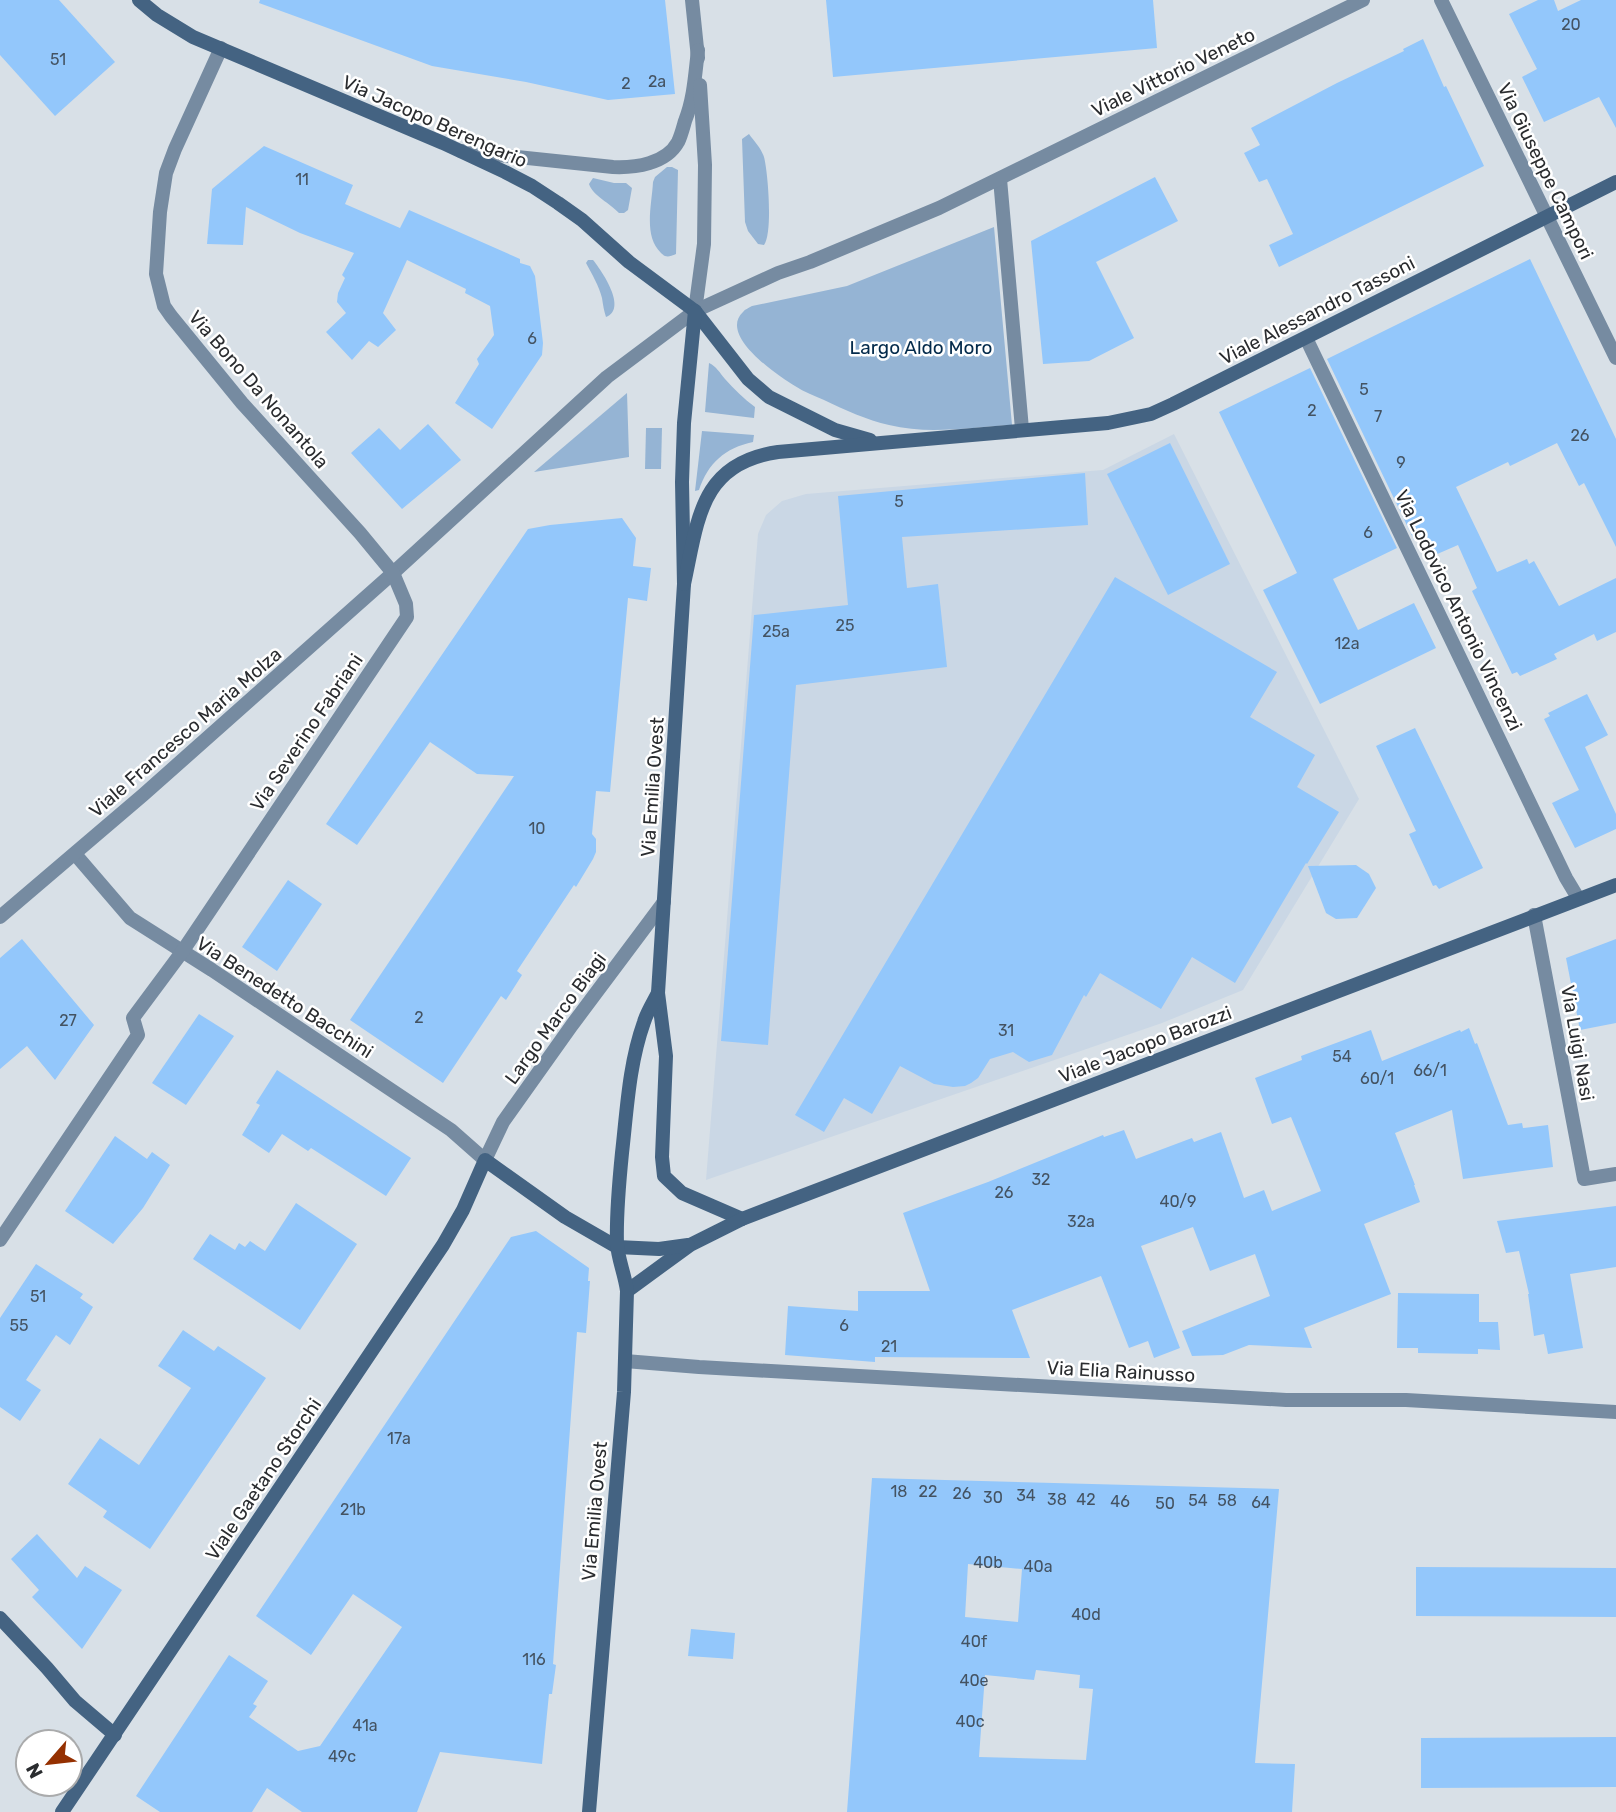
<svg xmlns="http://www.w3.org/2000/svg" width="1616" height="1812" viewBox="0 0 1616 1812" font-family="Rubik,sans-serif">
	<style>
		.built { fill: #cad7e5 }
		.green { fill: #95b4d4 }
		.building { fill: #93c7fb; fill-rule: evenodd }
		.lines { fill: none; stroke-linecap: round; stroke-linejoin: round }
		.street { stroke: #768ba1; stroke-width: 14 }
		.secondary { stroke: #446382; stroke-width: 14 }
		.labels { text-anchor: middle; stroke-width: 5; stroke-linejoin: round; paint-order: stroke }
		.number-label { font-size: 16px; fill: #445362 }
		.street-label { font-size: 19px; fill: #2a2c2f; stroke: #fff }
		.park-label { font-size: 19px; fill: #042b4c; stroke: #fff }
	</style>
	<rect width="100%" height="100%" fill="#d8e0e7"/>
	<polygon class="built" points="1174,434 1359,799 1243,990 1162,1023 706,1180 758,534 766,515 782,501 806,494 1103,470"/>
	<g class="green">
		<path d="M749,134C754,141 761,148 764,157C768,172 773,233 764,245L758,244L748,231L745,222L742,139Z"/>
		<path d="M667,167H672L678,170L676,254C669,257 666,258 661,253C643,236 652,204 653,182L655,177Z"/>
		<path d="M593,178L614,183H626L632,188L628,210L624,213H619C610,203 593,196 589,184Z"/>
		<path d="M994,227L1012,425C972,427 929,435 889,425C867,420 845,410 824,400C815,396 804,392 795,386C778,376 718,335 743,312C745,309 749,308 752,306L847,286Z"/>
		<path d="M588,260H593C602,271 628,309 606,317C604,311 603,305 602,298C599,286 592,274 586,263Z"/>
		<path d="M709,363C716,366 720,373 725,379C734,389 744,399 755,407L754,418L705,412Z"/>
		<polygon points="627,393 629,457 534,472"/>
		<polygon points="646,428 662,428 661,469 645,469"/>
		<path d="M702,431L754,435L753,442C725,448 708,463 699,490L695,491Z"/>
	</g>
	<g class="building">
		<polygon points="0,0 59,0 115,62 55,116 0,55"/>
		<polygon points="260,0 665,0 675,94 608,100 526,82 432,66 259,3"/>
		<polygon points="826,0 1153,0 1157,48 833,77"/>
		<polygon points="1538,0 1554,0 1558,11 1581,0 1616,0 1616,128 1599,97 1544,122 1522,77 1537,69 1509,14"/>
		<polygon points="1423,39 1444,87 1446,86 1484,166 1279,267 1269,245 1293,234 1267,179 1259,182 1244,153 1260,145 1251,128 1337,83 1404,51 1403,49"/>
		<polygon points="264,146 353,185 345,204 400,228 409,210 520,259 520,263 530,266 535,276 543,343 542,355 492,429 455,403 479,364 477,359 494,335 490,306 465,293 466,289 407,260 383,313 396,330 378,347 369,341 352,360 326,332 346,313 337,302 338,293 345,278 342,275 354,253 300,233 246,207 243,245 207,244 212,189"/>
		<polygon points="1155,177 1178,221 1096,262 1134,338 1089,361 1043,364 1031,241"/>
		<polygon points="1530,259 1616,439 1616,547 1584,483 1579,486 1557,443 1510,466 1508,462 1456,487 1497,572 1527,559 1529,564 1534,561 1559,606 1616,578 1616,632 1597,641 1594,634 1554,654 1557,659 1520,676 1517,672 1512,674 1472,591 1477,588 1458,545 1435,555 1425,535 1414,540 1327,359"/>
		<polygon points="1310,368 1397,548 1333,579 1358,630 1414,603 1436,648 1320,704 1263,590 1297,573 1219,412"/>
		<polygon points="428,424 461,460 402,509 351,453 379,428 400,450"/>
		<polygon points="1170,443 1230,564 1168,595 1107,474"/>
		<polygon points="1085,473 1088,525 902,537 907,588 938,584 947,667 796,685 768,1045 721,1041 754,615 848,605 838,496"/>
		<polygon points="622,518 636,538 633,566 651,568 647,601 628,598 610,792 596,791 592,834 596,839 596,852 593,859 576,887 574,885 517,971 522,975 506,1000 501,996 443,1083 350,1020 514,776 477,774 430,742 357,845 326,824 528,529 550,525"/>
		<polygon points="1115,577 1277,672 1250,717 1315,755 1297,787 1339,812 1307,864 1306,863 1235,983 1192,957 1161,1009 1100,973 1086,997 1084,995 1052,1055 1029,1062 1013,1052 990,1059 978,1078 971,1083 965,1086 953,1087 934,1084 900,1066 872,1114 844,1098 824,1132 795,1115"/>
		<polygon points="1587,694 1608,735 1585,747 1616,814 1616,829 1575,848 1552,803 1579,790 1544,719 1550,716 1548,713"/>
		<polygon points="1415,728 1483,868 1439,889 1436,885 1433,886 1409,834 1416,831 1376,746"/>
		<polygon points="1356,865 1369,874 1376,888 1357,918 1336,919 1326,913 1308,866"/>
		<polygon points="288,880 322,904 277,971 242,947"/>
		<polygon points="22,939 94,1025 55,1080 27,1046 0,1069 0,958"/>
		<polygon points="1616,939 1616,1023 1580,1030 1566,958"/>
		<polygon points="199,1014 234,1036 186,1105 152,1083"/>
		<polygon points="1469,1028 1475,1044 1477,1043 1508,1125 1522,1123 1523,1128 1548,1125 1553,1167 1463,1179 1452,1110 1395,1133 1415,1185 1414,1185 1420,1202 1364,1224 1391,1294 1304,1328 1312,1348 1249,1345 1223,1355 1192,1356 1182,1331 1270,1296 1255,1254 1210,1271 1193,1227 1141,1246 1180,1348 1154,1358 1148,1341 1129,1348 1101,1276 1012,1310 1030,1358 875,1357 875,1362 785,1355 788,1306 858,1311 858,1291 930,1291 903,1213 988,1182 1103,1135 1104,1137 1124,1130 1136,1159 1192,1138 1194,1142 1221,1132 1244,1198 1264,1190 1272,1211 1321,1191 1291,1117 1272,1124 1255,1078 1302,1060 1301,1056 1371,1030 1382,1061 1460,1030 1461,1032"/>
		<polygon points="277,1070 411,1158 386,1196 311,1148 308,1151 282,1134 269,1153 242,1135 260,1105 256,1103"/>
		<polygon points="115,1136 147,1159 152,1152 170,1165 143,1208 113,1244 65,1211"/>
		<polygon points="296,1203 357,1244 300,1330 193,1259 210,1234 235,1250 239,1243 245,1247 250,1241 265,1251"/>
		<polygon points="1616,1206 1616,1267 1570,1274 1583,1348 1548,1354 1544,1334 1534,1336 1528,1294 1529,1294 1519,1251 1506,1253 1497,1221"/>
		<polygon points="536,1231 589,1268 588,1281 590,1281 586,1333 577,1332 553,1664 556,1665 552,1694 549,1694 542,1764 440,1752 417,1812 302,1812 267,1788 252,1812 160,1812 136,1796 229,1655 268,1681 253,1704 257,1706 249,1717 298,1751 320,1746 402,1627 353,1594 311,1655 256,1616 511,1237"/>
		<polygon points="36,1264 83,1294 80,1298 93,1307 70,1345 56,1335 26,1380 41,1390 20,1421 0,1407 0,1318"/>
		<polygon points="1398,1293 1479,1294 1479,1322 1498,1322 1500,1350 1478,1349 1478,1354 1418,1353 1418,1348 1397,1348"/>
		<polygon points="183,1330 214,1351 218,1346 266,1378 150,1549 103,1517 107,1511 68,1484 100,1438 139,1465 191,1388 158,1366"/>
		<path d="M872,1478L1279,1489L1255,1763L1295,1764L1292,1812H847ZM968,1564L1022,1569L1018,1622L965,1617ZM1036,1670L1080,1675L1079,1688L1093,1689L1086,1760L979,1757L985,1675L1034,1680Z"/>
		<polygon points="37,1534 77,1578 85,1566 122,1590 82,1649 32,1597 39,1590 11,1559"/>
		<polygon points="1416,1567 1616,1568 1616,1617 1416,1616"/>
		<polygon points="691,1629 735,1633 733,1659 688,1656"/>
		<polygon points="1616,1737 1616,1787 1421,1788 1421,1738"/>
	</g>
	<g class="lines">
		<g class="street">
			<polyline points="692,0 698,58"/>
			<polyline points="1441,0 1616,358"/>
			<path d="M461,151L613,167C635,168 666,164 678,142C681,136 683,128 685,121C694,98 695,75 698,50"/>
			<polyline points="1000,179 1022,429"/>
			<polyline points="695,311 704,244 705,165 700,85"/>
			<polyline points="1306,338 1566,878 1578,898"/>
			<polyline points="75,854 130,918 212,970 451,1130 485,1160 503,1122 572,1025 664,902"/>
			<polyline points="1534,915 1584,1179 1616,1174"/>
			<polyline points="0,917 143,795 393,573 607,377 695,311 778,273 810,262 939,208 1363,0"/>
			<polyline points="0,1240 138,1035 133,1018 182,952 407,617 406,604 393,573 360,533 242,403 171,316 164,306 156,274 160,212 166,173 175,149 221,48"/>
			<polyline points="625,1361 699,1367 1286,1400 1406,1400 1616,1412"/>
		</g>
		<g class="secondary">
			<polyline points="139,0 157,15 193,37 443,143 505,172 532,186 558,203 582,220 629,262 695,311 748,379 769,397 835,430 870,440"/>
			<polyline points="695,311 684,423 682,482 684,584 658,993 666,1056 662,1157 664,1176 682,1193 742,1219"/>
			<path d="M684,584C698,520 700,463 778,452L1108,423L1151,414L1173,404L1616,182"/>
			<polyline points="627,1291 690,1245 742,1219 1616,885"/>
			<polyline points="0,1618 47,1668 75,1701 115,1735"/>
			<polyline points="62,1812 443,1245 463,1210 485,1160 565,1217 617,1247 659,1249 688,1245"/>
			<path d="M589,1812L624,1392L627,1291C625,1275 618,1259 617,1244C616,1214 619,1183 622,1153C627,1109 629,1064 644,1022C647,1012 653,1003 658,993"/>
		</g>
	</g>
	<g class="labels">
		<g class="number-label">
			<text x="1571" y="30">20</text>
			<text x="58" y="65">51</text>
			<text x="657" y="87">2a</text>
			<text x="626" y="89">2</text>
			<text x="302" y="185">11</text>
			<text x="532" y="344">6</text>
			<text x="1364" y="395">5</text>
			<text x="1312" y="416">2</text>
			<text x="1378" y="422">7</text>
			<text x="1580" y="441">26</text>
			<text x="1401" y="468">9</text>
			<text x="899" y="507">5</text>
			<text x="1368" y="538">6</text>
			<text x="845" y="631">25</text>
			<text x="776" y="637">25a</text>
			<text x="1347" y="649">12a</text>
			<text x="537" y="834">10</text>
			<text x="419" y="1023">2</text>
			<text x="68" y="1026">27</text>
			<text x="1006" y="1036">31</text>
			<text x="1342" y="1062">54</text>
			<text x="1430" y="1076">66/1</text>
			<text x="1377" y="1084">60/1</text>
			<text x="1041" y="1185">32</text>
			<text x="1004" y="1198">26</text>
			<text x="1178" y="1207">40/9</text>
			<text x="1081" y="1227">32a</text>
			<text x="38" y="1302">51</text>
			<text x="19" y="1331">55</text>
			<text x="844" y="1331">6</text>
			<text x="889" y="1352">21</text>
			<text x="399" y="1444">17a</text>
			<text x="899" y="1497">18</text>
			<text x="928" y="1497">22</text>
			<text x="962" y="1499">26</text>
			<text x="1026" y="1501">34</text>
			<text x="993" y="1503">30</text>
			<text x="1057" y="1505">38</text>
			<text x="1086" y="1505">42</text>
			<text x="1198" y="1506">54</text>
			<text x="1227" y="1506">58</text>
			<text x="1120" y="1507">46</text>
			<text x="1261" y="1508">64</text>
			<text x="1165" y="1509">50</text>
			<text x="353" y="1515">21b</text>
			<text x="988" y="1568">40b</text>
			<text x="1038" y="1572">40a</text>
			<text x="1086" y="1620">40d</text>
			<text x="974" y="1647">40f</text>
			<text x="534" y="1665">116</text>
			<text x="974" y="1686">40e</text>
			<text x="970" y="1727">40c</text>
			<text x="365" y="1731">41a</text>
			<text x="342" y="1762">49c</text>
		</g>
		<g class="street-label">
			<text transform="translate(1173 72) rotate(-26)" y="7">Viale Vittorio Veneto</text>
			<text transform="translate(435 121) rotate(24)" y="7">Via Jacopo Berengario</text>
			<text transform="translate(1546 171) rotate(64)" y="7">Via Giuseppe Campori</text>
			<text transform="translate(1317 310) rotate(-27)" y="7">Viale Alessandro Tassoni</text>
			<text transform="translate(259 389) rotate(49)" y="7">Via Bono Da Nonantola</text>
			<text transform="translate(1459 610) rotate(64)" y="7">Via Lodovico Antonio Vincenzi</text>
			<text transform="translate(185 732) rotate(-41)" y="7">Viale Francesco Maria Molza</text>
			<text transform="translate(306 732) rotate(-56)" y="7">Via Severino Fabriani</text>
			<text transform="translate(652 787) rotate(-86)" y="7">Via Emilia Ovest</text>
			<text transform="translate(285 997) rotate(33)" y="7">Via Benedetto Bacchini</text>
			<text transform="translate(555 1018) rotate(-54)" y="7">Largo Marco Biagi</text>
			<text transform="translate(1578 1043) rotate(80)" y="7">Via Luigi Nasi</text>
			<text transform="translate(1145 1044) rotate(-21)" y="7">Viale Jacopo Barozzi</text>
			<text transform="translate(1121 1371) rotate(3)" y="7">Via Elia Rainusso</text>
			<text transform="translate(263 1479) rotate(-56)" y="7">Viale Gaetano Storchi</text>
			<text transform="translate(594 1511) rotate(-85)" y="7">Via Emilia Ovest</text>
		</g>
		<g class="park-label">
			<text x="921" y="354">Largo Aldo Moro</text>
		</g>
	</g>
	<g transform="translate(49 1763) rotate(242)"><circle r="33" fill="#ffffff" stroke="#aaabac" stroke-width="2"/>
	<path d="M0-5L12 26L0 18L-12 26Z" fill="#953001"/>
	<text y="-10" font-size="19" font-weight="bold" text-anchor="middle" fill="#2a2c2f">N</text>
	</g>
</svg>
